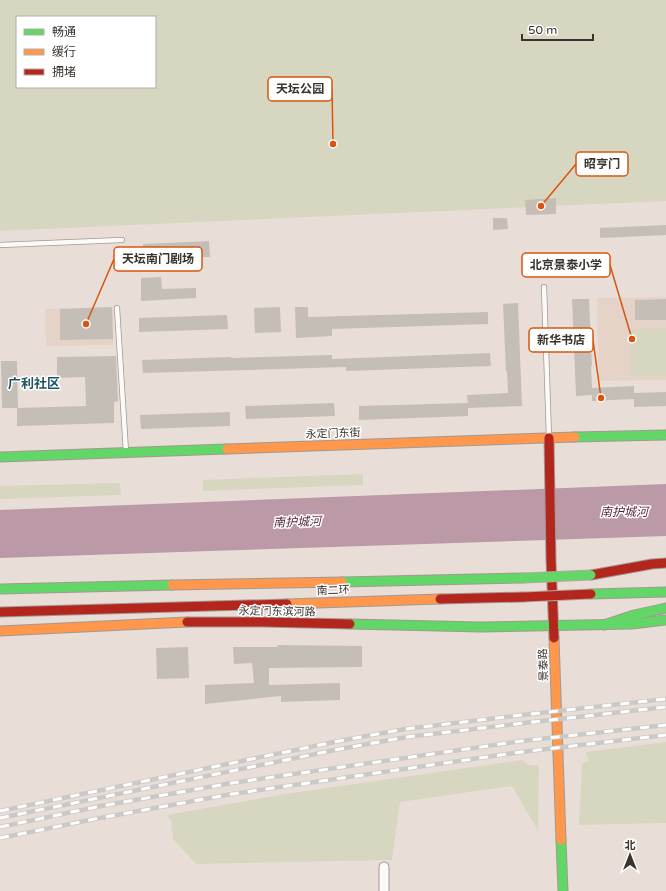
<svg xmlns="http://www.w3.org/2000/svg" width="666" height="891" viewBox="0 0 666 891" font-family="'Varela Round','Noto Sans SC',sans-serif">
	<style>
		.built { fill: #e6d3c7 }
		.green { fill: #d7d7c1; fill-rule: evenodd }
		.water { fill: #bb99a7 }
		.building { fill: #c4beb7 }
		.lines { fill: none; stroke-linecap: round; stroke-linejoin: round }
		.lane-casing { stroke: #a19993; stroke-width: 6 }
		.street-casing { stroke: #a19993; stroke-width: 11 }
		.fast-casing { stroke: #a19993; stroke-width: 11 }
		.slow-casing { stroke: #a19993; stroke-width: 11 }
		.jam-casing { stroke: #a19993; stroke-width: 11 }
		.lane { stroke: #fcfaf9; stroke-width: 4.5 }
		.street { stroke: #fcfaf9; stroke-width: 9 }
		.fast { stroke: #63d668; stroke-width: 9 }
		.slow { stroke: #ff974d; stroke-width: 9 }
		.jam { stroke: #b3261e; stroke-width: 9 }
		.rail-casing { stroke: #cbc9c7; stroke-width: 4.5 }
		.rail { stroke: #fff; stroke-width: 3; stroke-dasharray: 9; stroke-linecap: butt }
		.fast-bridge-casing { stroke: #b8a5a1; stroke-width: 11; stroke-linecap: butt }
		.jam-bridge-casing { stroke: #b8a5a1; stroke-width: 11; stroke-linecap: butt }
		.fast-bridge { stroke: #63d668; stroke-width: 9 }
		.jam-bridge { stroke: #b3261e; stroke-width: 9 }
		.labels { text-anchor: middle; stroke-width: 3; stroke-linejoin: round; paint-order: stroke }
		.street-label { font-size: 11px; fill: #3b332e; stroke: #fff }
		.water-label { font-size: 12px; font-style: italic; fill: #551e3e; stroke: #fff }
		.quarter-label { font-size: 13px; font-weight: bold; fill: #1e5461; stroke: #fff }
		.leader { fill: none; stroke: #d7550f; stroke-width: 1.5 }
		.callout-dot { fill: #d7550f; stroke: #fff; stroke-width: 1.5 }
		.callout { fill: #fff; stroke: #d7550f; stroke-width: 1.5 }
		.callout-label { font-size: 12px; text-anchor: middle; font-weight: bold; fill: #3b332e }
	</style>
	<rect width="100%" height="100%" fill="#e9ded7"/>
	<g class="built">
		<polygon points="666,297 666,380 599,381 597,298"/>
		<polygon points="113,307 113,345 46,346 45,309"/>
	</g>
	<g class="green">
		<path d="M0,0H666V201L0,231ZM17,17H155V87H17Z"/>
		<polygon points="666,328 666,376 631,377 630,329"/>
		<polygon points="363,474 363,485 203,491 203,480"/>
		<polygon points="120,483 121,495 0,499 0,486"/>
		<polygon points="666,742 666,823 579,825 582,763 588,761 586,752"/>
		<polygon points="522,760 529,765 539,766 538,831 512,786 400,802 392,860 196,864 173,839 171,821 167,815 285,794"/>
	</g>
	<polygon class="water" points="666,484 666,536 0,558 0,510"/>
	<g class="building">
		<polygon points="556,198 556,214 526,215 525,200"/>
		<polygon points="493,218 507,218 508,229 493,230"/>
		<polygon points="666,225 666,235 600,238 600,228"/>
		<polygon points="209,241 210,257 143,259 143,244"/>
		<polygon points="161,277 162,289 196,288 196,298 141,301 141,278"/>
		<polygon points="572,299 589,299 592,366 591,366 592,388 634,386 634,393 666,392 666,406 634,407 634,399 592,401 592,395 576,396"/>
		<polygon points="666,299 666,320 635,320 635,300"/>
		<polygon points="518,303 522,406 468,408 468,416 359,420 359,406 468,403 467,395 508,393 507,371 506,371 503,304"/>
		<polygon points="112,307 113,339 60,340 60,309"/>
		<polygon points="280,307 281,332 255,333 254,308"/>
		<polygon points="295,307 308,307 308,317 488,312 488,324 332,329 332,336 296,338"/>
		<polygon points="227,315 228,329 139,332 139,318"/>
		<polygon points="490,353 491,366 346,371 346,367 143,373 142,360 231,357 231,358 332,355 332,359"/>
		<polygon points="116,356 118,401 114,402 114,423 17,426 17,408 2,408 1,361 17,361 18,408 86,406 85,377 57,378 57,357"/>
		<polygon points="334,403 335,416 246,419 245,406"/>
		<polygon points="230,412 230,426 141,429 140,415"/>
		<polygon points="277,645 362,646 362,667 269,668 269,685 340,683 340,700 281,702 281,696 205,704 205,685 254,683 252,663 234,664 233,647 278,647"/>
		<polygon points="188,647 189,678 157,679 156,648"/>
	</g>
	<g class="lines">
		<defs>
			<g id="lane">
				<polyline points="0,245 122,240"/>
				<polyline points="544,287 549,438"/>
				<polyline points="117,308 126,452"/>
			</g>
			<polyline id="street" points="384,867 384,891"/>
			<g id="fast">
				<polyline points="575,437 666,435"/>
				<polyline points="0,457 227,449"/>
				<polyline points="342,582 524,578"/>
				<polyline points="0,589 172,585"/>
				<polyline points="591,594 666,592"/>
				<polyline points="350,624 481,627 632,624 666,620"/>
				<polyline points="604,625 634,615 666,608"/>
				<polyline points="561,840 563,891"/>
			</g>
			<g id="slow">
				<polyline points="227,449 575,437"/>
				<polyline points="172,585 342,582"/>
				<polyline points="287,604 440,599"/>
				<polyline points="0,631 187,622"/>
				<polyline points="554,638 561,840"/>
			</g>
			<g id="jam">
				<polyline points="549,438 551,560 554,638"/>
				<polyline points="591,575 652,564 666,563"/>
				<polyline points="440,599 524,597"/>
				<polyline points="0,612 287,604"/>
				<polyline points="187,622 263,622 350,624"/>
			</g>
		</defs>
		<use href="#lane" class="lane-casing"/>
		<use href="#street" class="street-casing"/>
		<use href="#fast" class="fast-casing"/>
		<use href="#slow" class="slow-casing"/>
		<use href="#jam" class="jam-casing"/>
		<use href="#lane" class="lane"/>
		<use href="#street" class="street"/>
		<use href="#fast" class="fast"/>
		<use href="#slow" class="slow"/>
		<use href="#jam" class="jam"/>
		<defs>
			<g id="rail">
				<polyline points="0,811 339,741 405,729 522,715 666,699"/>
				<polyline points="0,818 340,749 407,737 524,723 666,707"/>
				<polyline points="0,827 101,806 232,783 522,741 666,725"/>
				<polyline points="0,838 100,818 232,794 521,752 666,735"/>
			</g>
		</defs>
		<use href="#rail" class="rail-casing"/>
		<use href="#rail" class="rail"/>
		<defs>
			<polyline id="fast-bridge" points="524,578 591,575"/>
			<polyline id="jam-bridge" points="524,597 591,594"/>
		</defs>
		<use href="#fast-bridge" class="fast-bridge-casing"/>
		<use href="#jam-bridge" class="jam-bridge-casing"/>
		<use href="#fast-bridge" class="fast-bridge"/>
		<use href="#jam-bridge" class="jam-bridge"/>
	</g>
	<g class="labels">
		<g class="street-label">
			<text transform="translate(333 433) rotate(-2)" y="4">永定门东街</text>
			<text transform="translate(333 590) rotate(-2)" y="4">南二环</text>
			<text transform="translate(277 611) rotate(1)" y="4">永定门东滨河路</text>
			<text transform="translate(543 665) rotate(-92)" y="4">景泰路</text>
		</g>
		<g class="water-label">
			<text x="624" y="516">南护城河</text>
			<text transform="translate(297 522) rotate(-2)" y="4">南护城河</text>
		</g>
		<g class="quarter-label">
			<text x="34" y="388">广利社区</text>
		</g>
	</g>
	<path class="leader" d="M333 144L332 89M541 206L576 164M86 324L114 259M632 339L610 265M601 398L593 340"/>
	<g class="callout-dot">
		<circle cx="333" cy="144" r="4"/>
		<circle cx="541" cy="206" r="4"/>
		<circle cx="86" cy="324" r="4"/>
		<circle cx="632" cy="339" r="4"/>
		<circle cx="601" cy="398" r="4"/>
	</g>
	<g class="callout">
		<rect x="268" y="77" width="64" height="24" rx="4"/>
		<rect x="576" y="152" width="52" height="24" rx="4"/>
		<rect x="114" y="247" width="88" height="24" rx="4"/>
		<rect x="522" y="253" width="88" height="24" rx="4"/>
		<rect x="529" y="328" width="64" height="24" rx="4"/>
	</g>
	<g class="callout-label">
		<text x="300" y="93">天坛公园</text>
		<text x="602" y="168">昭亨门</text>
		<text x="158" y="263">天坛南门剧场</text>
		<text x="566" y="269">北京景泰小学</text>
		<text x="561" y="344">新华书店</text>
	</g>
	<rect x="16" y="16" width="140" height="72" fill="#ffffff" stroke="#b1adab"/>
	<rect x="24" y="29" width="20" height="6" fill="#63d668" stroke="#b1adab"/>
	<text x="52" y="36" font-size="12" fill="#3b332e">畅通</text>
	<rect x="24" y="49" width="20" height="6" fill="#ff974d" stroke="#b1adab"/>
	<text x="52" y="56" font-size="12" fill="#3b332e">缓行</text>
	<rect x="24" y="69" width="20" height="6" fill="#b3261e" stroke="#b1adab"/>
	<text x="52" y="76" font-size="12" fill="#3b332e">拥堵</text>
	<g transform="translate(630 855)" stroke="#ffffff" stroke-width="3" paint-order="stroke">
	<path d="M0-3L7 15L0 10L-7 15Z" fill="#3b332e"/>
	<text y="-6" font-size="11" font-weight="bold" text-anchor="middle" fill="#3b332e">北</text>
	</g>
	<path d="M522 34v6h71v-6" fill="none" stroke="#3b332e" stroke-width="2"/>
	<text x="528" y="34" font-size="12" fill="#3b332e" stroke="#ffffff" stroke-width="3" paint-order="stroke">50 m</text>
</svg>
